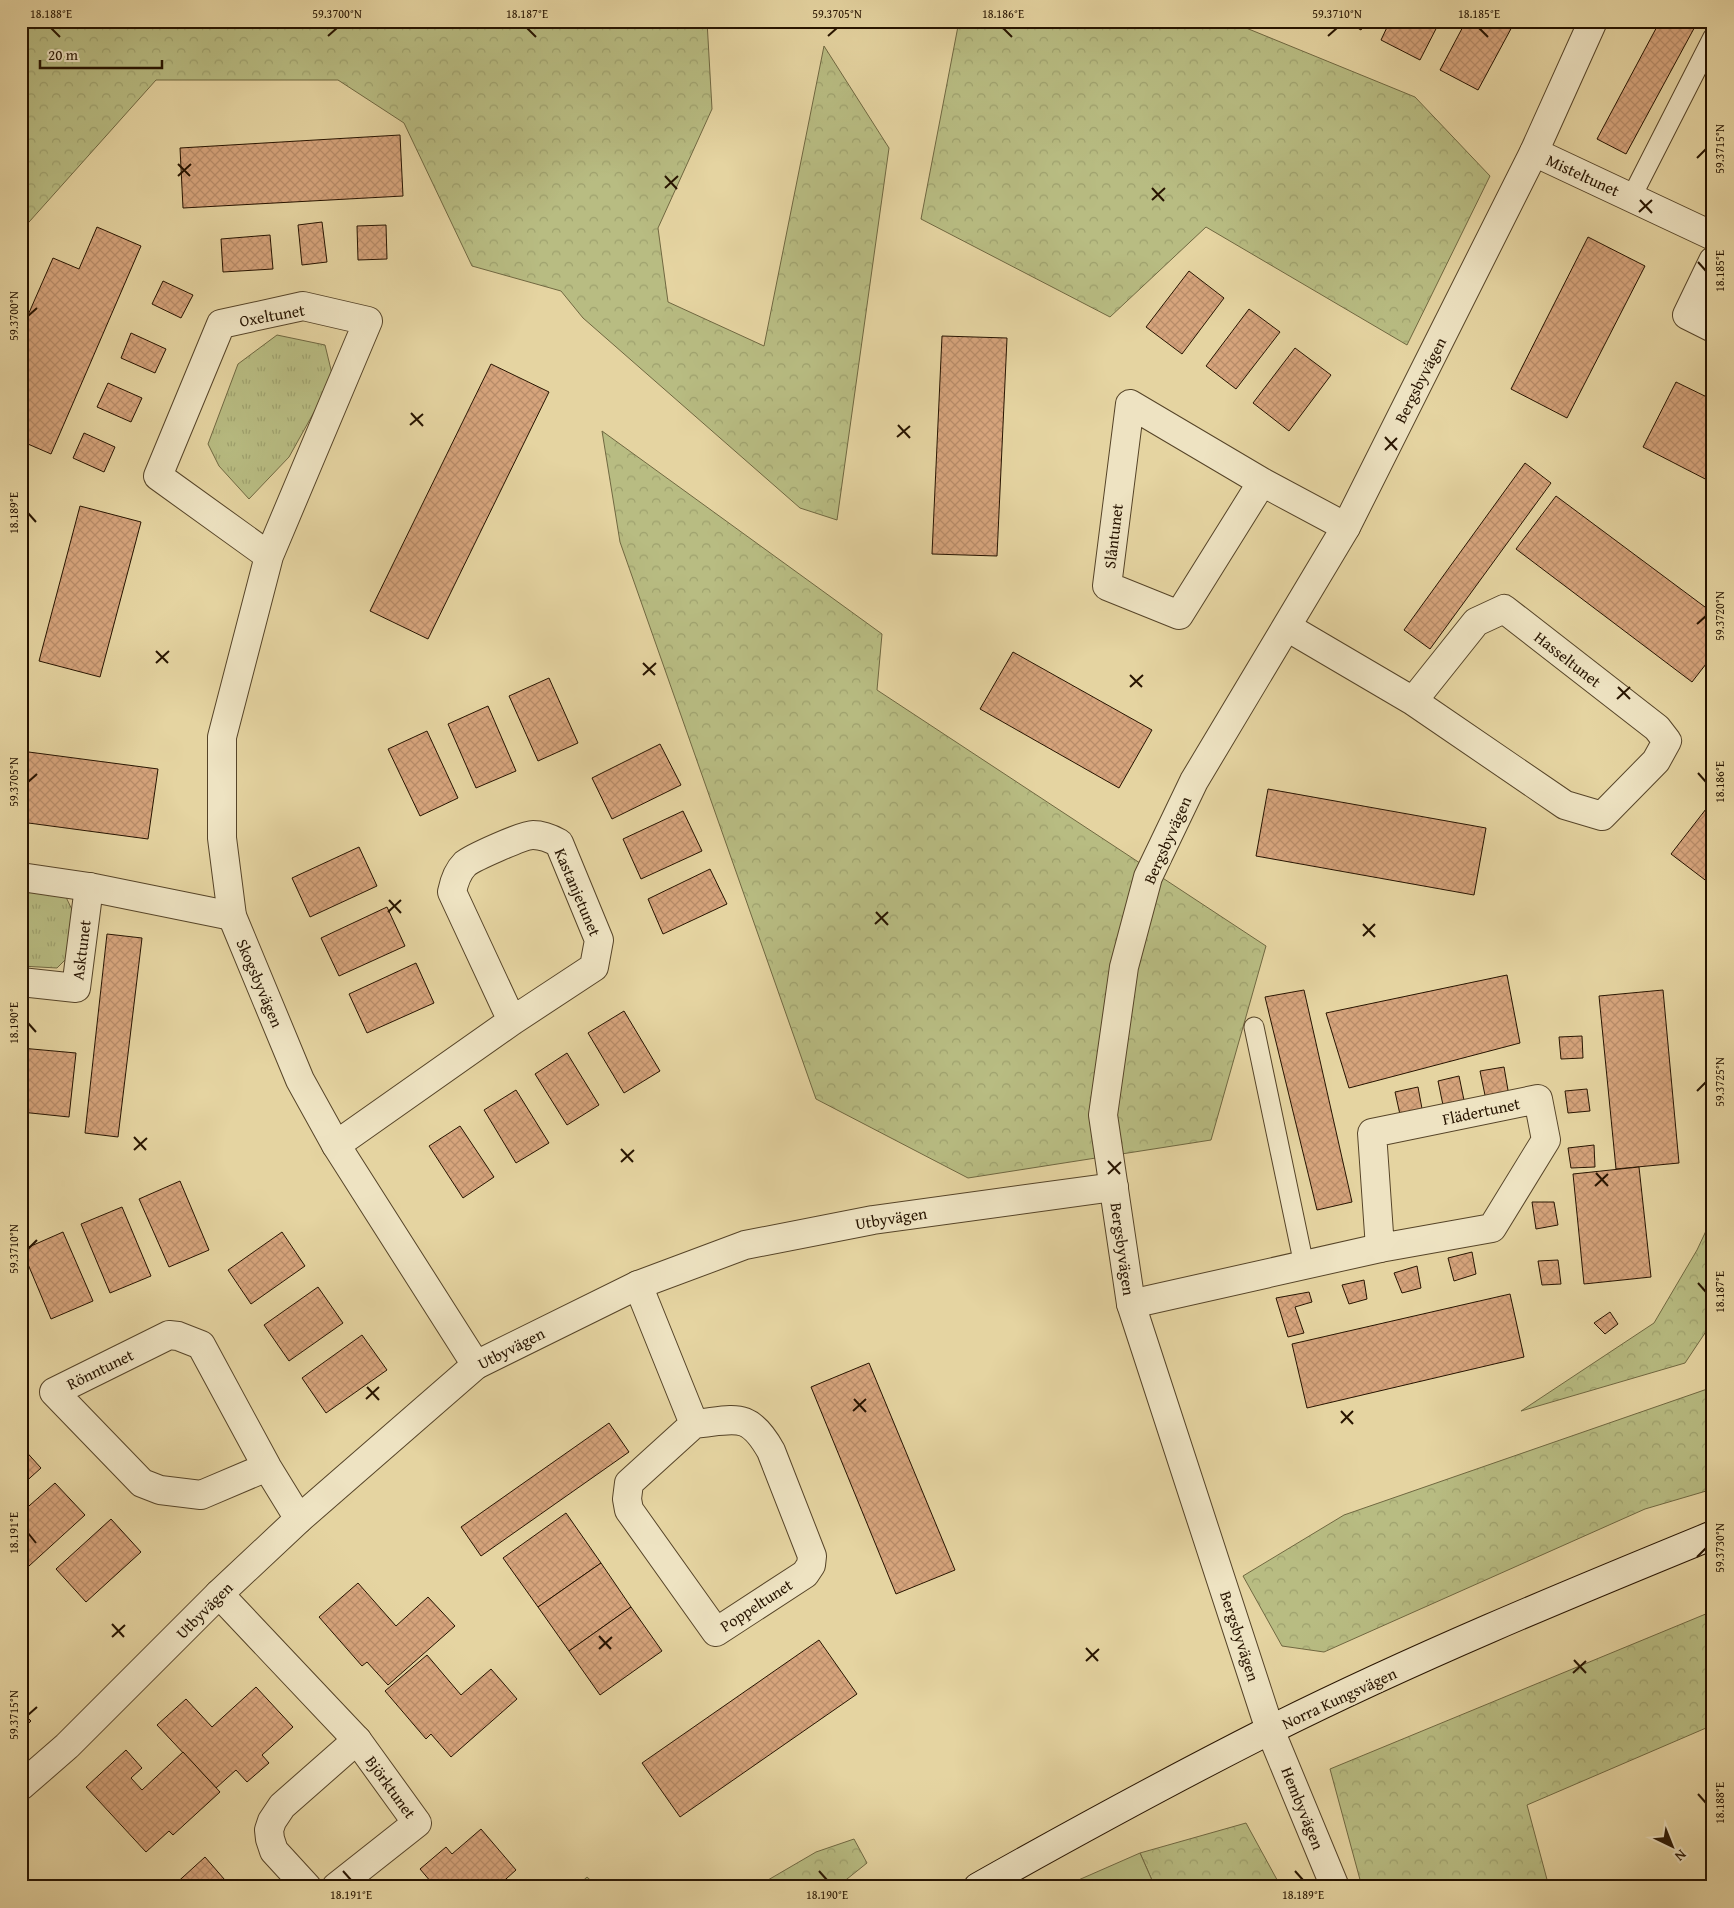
<svg xmlns="http://www.w3.org/2000/svg" width="1734" height="1908" viewBox="0 0 1734 1908" font-family="'Gentium Book Plus',serif">
	<style>
		.grass { fill: url(#grass-tufts); stroke: #706841 }
		.forest { fill: url(#forest-crowns); stroke: #706841 }
		.park { fill: #b8bc82; stroke: #706841 }
		.building { fill: url(#building-cross-hatch); stroke: #271400 }
		.lines { fill: none; stroke-linecap: round; stroke-linejoin: round }
		.service-casing { stroke: #564428; stroke-width: 21 }
		.minor-casing { stroke: #564428; stroke-width: 30 }
		.secondary-casing { stroke: #271400; stroke-width: 30 }
		.service { stroke: #eee3c2; stroke-width: 19 }
		.minor { stroke: #eee3c2; stroke-width: 28 }
		.secondary { stroke: #eee3c2; stroke-width: 28 }
		.ticks { fill: none; stroke: #271400; stroke-width: 2 }
		.labels { text-anchor: middle; stroke-width: 5; stroke-linejoin: round; paint-order: stroke }
		.street-label { font-size: 16px; fill: #271400; stroke: #eee3c2 }
		.neatline { fill: none; stroke: #271400; stroke-width: 2 }
		.ticks-label { font-size: 12px; text-anchor: middle; fill: #271400 }
	</style>
	<defs>
		<pattern id="grass-tufts" width="24" height="20" patternUnits="userSpaceOnUse" patternTransform="scale(1.25)"><rect width="24" height="20" fill="#b8bc82"/><path d="M3 7l-1-3M5 7V3M7 7l1-3M15 17l-1-3M17 17v-4M19 17l1-3" fill="none" stroke="#9ea16e"/></pattern>
		<pattern id="forest-crowns" width="20" height="18" patternUnits="userSpaceOnUse" patternTransform="scale(1.25)"><rect width="20" height="18" fill="#b8bc82"/><path d="M2 6a3 3 0 1 1 6 0M12 15a3 3 0 1 1 6 0" fill="none" stroke="#9ea16e"/></pattern>
		<pattern id="building-cross-hatch" width="8" height="8" patternUnits="userSpaceOnUse" patternTransform="scale(1.25)"><rect width="8" height="8" fill="#d6a47c"/><path d="M0 0l8 8M0 8l8-8" fill="none" stroke="#b88c69"/></pattern>
	</defs>
	<rect width="100%" height="100%" fill="#e5d4a1"/>
	<filter id="stains"><feTurbulence type="fractalNoise" baseFrequency=".004" numOctaves="4"/><feColorMatrix values="0 0 0 0 .2 0 0 0 0 .09 0 0 0 0 .02 0 0 0 .5 -.17"/></filter>
	<radialGradient id="worn" r=".72"><stop offset=".6" stop-color="#630" stop-opacity="0"/><stop offset="1" stop-color="#630" stop-opacity=".3"/></radialGradient>
	<g class="grass">
		<polygon points="277,335 325,345 333,378 289,457 249,499 219,466 208,444 238,364"/>
		<polygon points="21,890 65,895 75,916 70,955 57,968 21,966"/>
	</g>
	<g class="forest">
		<polygon points="21,21 707,21 712,109 658,228 668,302 764,346 824,46 889,148 837,520 800,508 583,318 561,291 472,266 404,123 338,80 156,80 21,231"/>
		<polygon points="959,21 1229,21 1415,97 1490,176 1407,345 1206,227 1110,317 921,219"/>
		<polygon points="602,431 882,634 877,690 1266,946 1211,1140 968,1178 816,1099 620,542"/>
		<polygon points="1713,1216 1713,1321 1685,1363 1521,1411 1654,1323 1697,1250"/>
		<polygon points="1713,1387 1713,1489 1645,1509 1324,1652 1282,1646 1243,1576 1344,1515"/>
		<polygon points="1713,1611 1713,1725 1527,1805 1549,1887 1362,1887 1330,1769"/>
		<polygon points="1246,1823 1281,1887 1155,1887 1140,1853"/>
		<polygon points="854,1839 867,1863 837,1887 756,1887 816,1852"/>
		<polygon points="587,1877 598,1887 576,1887"/>
	</g>
	<polygon class="park" points="1140,1853 1155,1887 1065,1887 1067,1885"/>
	<g class="building">
		<polygon points="1345,21 1366,21 1361,30"/>
		<polygon points="1390,21 1440,21 1420,60 1381,40"/>
		<polygon points="1466,21 1505,21 1513,25 1478,90 1440,70"/>
		<polygon points="1660,21 1698,21 1626,154 1597,139"/>
		<polygon points="400,135 403,196 183,208 180,148"/>
		<polygon points="322,222 327,262 302,265 298,225"/>
		<polygon points="386,225 387,259 358,260 357,226"/>
		<polygon points="97,227 141,246 51,454 21,441 21,331 53,258 79,269"/>
		<polygon points="270,235 273,269 223,272 221,239"/>
		<polygon points="1588,237 1645,266 1567,418 1511,389"/>
		<polygon points="1189,271 1224,298 1182,354 1146,327"/>
		<polygon points="163,281 193,295 181,318 152,304"/>
		<polygon points="1249,309 1280,332 1236,389 1206,366"/>
		<polygon points="131,333 166,349 155,373 121,358"/>
		<polygon points="942,336 1007,338 997,556 932,554"/>
		<polygon points="1295,348 1331,375 1289,431 1253,403"/>
		<polygon points="491,364 549,392 428,639 370,611"/>
		<polygon points="1676,382 1713,400 1713,483 1643,447"/>
		<polygon points="108,383 142,398 131,422 97,407"/>
		<polygon points="84,433 115,447 104,472 73,458"/>
		<polygon points="1525,463 1551,483 1430,649 1404,630"/>
		<polygon points="1556,496 1713,613 1713,655 1692,682 1516,549"/>
		<polygon points="80,506 141,522 100,677 39,661"/>
		<polygon points="1013,652 1152,730 1119,788 980,709"/>
		<polygon points="549,678 578,743 538,761 509,696"/>
		<polygon points="488,706 516,771 476,788 448,724"/>
		<polygon points="427,731 458,798 420,816 388,749"/>
		<polygon points="660,744 681,785 612,819 592,778"/>
		<polygon points="21,751 158,769 148,839 21,822"/>
		<polygon points="1268,789 1486,828 1474,895 1256,856"/>
		<polygon points="1713,800 1713,886 1671,854"/>
		<polygon points="683,811 702,851 641,879 623,839"/>
		<polygon points="359,847 377,886 310,917 292,878"/>
		<polygon points="710,869 727,904 663,934 648,899"/>
		<polygon points="387,907 405,946 339,976 321,938"/>
		<polygon points="107,934 142,938 118,1137 85,1133"/>
		<polygon points="416,963 434,1003 367,1033 349,994"/>
		<polygon points="1507,975 1520,1043 1349,1088 1326,1013"/>
		<polygon points="1304,990 1352,1202 1317,1210 1265,997"/>
		<polygon points="1663,990 1679,1163 1616,1169 1599,996"/>
		<polygon points="624,1011 660,1071 624,1093 588,1033"/>
		<polygon points="1582,1036 1583,1058 1561,1059 1559,1037"/>
		<polygon points="21,1048 76,1053 69,1117 21,1112"/>
		<polygon points="567,1053 599,1105 567,1125 535,1074"/>
		<polygon points="1504,1067 1509,1096 1486,1100 1480,1071"/>
		<polygon points="1459,1076 1465,1105 1444,1110 1438,1081"/>
		<polygon points="1418,1087 1423,1114 1401,1119 1395,1092"/>
		<polygon points="1587,1089 1590,1111 1568,1113 1565,1091"/>
		<polygon points="516,1090 549,1143 516,1163 484,1110"/>
		<polygon points="460,1126 494,1177 463,1198 429,1146"/>
		<polygon points="1594,1145 1595,1167 1571,1168 1568,1148"/>
		<polygon points="1639,1167 1651,1277 1584,1284 1573,1174"/>
		<polygon points="180,1181 209,1250 169,1267 139,1199"/>
		<polygon points="1532,1202 1554,1202 1558,1225 1536,1229"/>
		<polygon points="122,1207 151,1276 110,1293 81,1224"/>
		<polygon points="63,1232 93,1301 51,1319 22,1250"/>
		<polygon points="282,1232 305,1266 251,1304 228,1270"/>
		<polygon points="1472,1252 1476,1274 1454,1281 1448,1258"/>
		<polygon points="1558,1260 1561,1284 1542,1285 1538,1261"/>
		<polygon points="1417,1266 1421,1288 1402,1293 1394,1273"/>
		<polygon points="1364,1280 1367,1299 1349,1304 1342,1285"/>
		<polygon points="318,1287 343,1323 289,1361 264,1325"/>
		<polygon points="1309,1292 1312,1302 1295,1307 1304,1333 1288,1337 1276,1298"/>
		<polygon points="1510,1294 1524,1357 1307,1408 1292,1344"/>
		<polygon points="1610,1312 1618,1324 1605,1334 1594,1323"/>
		<polygon points="362,1335 387,1370 326,1413 302,1378"/>
		<polygon points="869,1363 955,1570 896,1594 811,1387"/>
		<polygon points="609,1423 629,1452 481,1556 461,1527"/>
		<polygon points="21,1446 41,1468 21,1486"/>
		<polygon points="55,1483 85,1515 29,1566 21,1557 21,1513"/>
		<polygon points="566,1513 601,1563 538,1607 503,1558"/>
		<polygon points="111,1519 141,1552 86,1602 56,1569"/>
		<polygon points="601,1563 631,1607 569,1651 538,1607"/>
		<polygon points="358,1583 396,1626 428,1597 455,1626 388,1685 367,1662 362,1666 319,1617"/>
		<polygon points="631,1607 662,1651 600,1695 569,1651"/>
		<polygon points="819,1640 857,1694 680,1817 642,1763"/>
		<polygon points="427,1655 461,1695 491,1669 517,1699 451,1757 431,1734 426,1739 385,1691"/>
		<polygon points="256,1687 293,1727 262,1755 269,1763 247,1782 236,1770 216,1788 157,1725 186,1699 212,1727"/>
		<polygon points="21,1711 31,1721 21,1730"/>
		<polygon points="126,1750 142,1768 131,1778 142,1790 183,1752 220,1792 173,1835 169,1831 146,1852 86,1787"/>
		<polygon points="481,1829 516,1870 497,1887 425,1887 431,1882 420,1869 446,1847 452,1854"/>
		<polygon points="205,1857 231,1887 172,1887"/>
	</g>
	<g class="lines">
		<defs>
			<g id="service">
				<polyline points="1631,198 1713,37"/>
				<polyline points="1254,1027 1304,1265"/>
			</g>
			<g id="minor">
				<polyline points="1534,152 1713,236"/>
				<polyline points="1713,261 1687,315 1713,328"/>
				<polyline points="1262,482 1179,615 1107,586 1130,404 1262,482 1346,527"/>
				<polyline points="269,556 158,476 221,324 303,306 368,321 269,556 222,737 222,838 232,916 300,1080 336,1145 476,1365"/>
				<polyline points="1287,627 1413,701 1565,805 1602,816 1656,761 1667,741 1657,728 1504,609 1476,622 1413,701"/>
				<polyline points="21,877 89,887 232,916"/>
				<polyline points="21,982 76,988 89,887"/>
				<polygon points="1538,1099 1546,1140 1492,1228 1380,1248 1372,1133"/>
				<path d="M336,1145L512,1021L594,967L599,940L559,843C550,838 542,835 533,835C523,835 472,858 465,864C457,872 454,882 452,892L512,1021"/>
				<path d="M638,1285L694,1424C735,1420 748,1410 771,1451L812,1556L811,1565L805,1574L716,1632L629,1510L627,1499L629,1483L694,1424"/>
				<polyline points="1131,1304 1380,1248"/>
				<polyline points="267,1467 201,1495 160,1490 142,1483 54,1392 169,1335 178,1336 201,1345 267,1467 299,1519"/>
				<polyline points="219,1594 357,1740 417,1823 336,1887"/>
				<polyline points="21,1786 67,1746 219,1594 299,1519 476,1365 638,1285 745,1245 873,1220 1114,1187"/>
				<polyline points="307,1887 274,1851 270,1839 269,1830 272,1821 282,1806 357,1740"/>
				<polyline points="1335,1887 1270,1730 1131,1304 1103,1115 1124,967 1148,877 1194,781 1346,527 1534,152 1593,21"/>
			</g>
			<path id="secondary" d="M978,1887C1074,1833 1171,1780 1270,1730C1414,1658 1564,1596 1713,1535"/>
		</defs>
		<use href="#service" class="service-casing"/>
		<use href="#minor" class="minor-casing"/>
		<use href="#secondary" class="secondary-casing"/>
		<use href="#service" class="service"/>
		<use href="#minor" class="minor"/>
		<use href="#secondary" class="secondary"/>
	</g>
	<path class="ticks" d="M51,28L60,37M527,28L536,37M1003,28L1012,37M1479,28L1488,37M328,36L337,28M828,36L837,28M1328,36L1337,28M1697,158L1706,149M178,164L190,176M178,176L191,164M665,176L677,189M665,188L678,176M1152,188L1164,201M1152,200L1165,188M1640,200L1652,213M1639,212L1652,200M1698,262L1706,271M28,316L37,308M411,413L423,426M410,425L423,414M898,425L910,438M897,437L910,426M1385,437L1397,450M1385,450L1397,438M28,513L36,522M1697,624L1706,616M156,651L168,663M156,663L169,651M643,663L655,675M643,675L656,663M1130,675L1142,687M1130,687L1143,675M1618,687L1630,699M1617,699L1630,687M1698,773L1706,782M28,782L37,774M389,900L401,913M388,912L401,900M876,912L888,925M875,924L888,912M1363,924L1375,937M1363,936L1375,924M28,1023L36,1032M1697,1091L1706,1082M134,1137L146,1150M621,1149L633,1162M134,1150L147,1138M1108,1161L1120,1174M621,1162L634,1150M1596,1173L1608,1186M1108,1174L1121,1162M1595,1186L1608,1174M28,1249L37,1240M1698,1283L1706,1292M367,1387L379,1400M366,1399L379,1387M854,1399L866,1412M853,1411L866,1399M1341,1411L1353,1424M1341,1423L1353,1411M28,1533L36,1543M1697,1557L1706,1548M112,1624L124,1637M599,1636L611,1649M112,1637L125,1625M1086,1648L1098,1661M599,1649L612,1637M1574,1660L1586,1673M1086,1661L1099,1649M1573,1673L1586,1661M28,1715L37,1707M1698,1794L1706,1803M343,1871L351,1880M819,1871L827,1880M1295,1871L1303,1880"/>
	<g class="labels">
		<g class="street-label">
			<text transform="translate(1583 175) rotate(25)" y="6">Misteltunet</text>
			<text transform="translate(272 315) rotate(-10)" y="6">Oxeltunet</text>
			<text transform="translate(1420 380) rotate(-63)" y="6">Bergsbyvägen</text>
			<text transform="translate(1113 536) rotate(-83)" y="6">Slåntunet</text>
			<text transform="translate(1568 659) rotate(38)" y="6">Hasseltunet</text>
			<text transform="translate(1167 840) rotate(-66)" y="6">Bergsbyvägen</text>
			<text transform="translate(578 892) rotate(67)" y="6">Kastanjetunet</text>
			<text transform="translate(81 950) rotate(-83)" y="6">Asktunet</text>
			<text transform="translate(260 983) rotate(67)" y="6">Skogsbyvägen</text>
			<text transform="translate(1481 1111) rotate(-12)" y="6">Flädertunet</text>
			<text transform="translate(891 1218) rotate(-9)" y="6">Utbyvägen</text>
			<text transform="translate(1123 1249) rotate(82)" y="6">Bergsbyvägen</text>
			<text transform="translate(511 1348) rotate(-27)" y="6">Utbyvägen</text>
			<text transform="translate(100 1369) rotate(-26)" y="6">Rönntunet</text>
			<text transform="translate(756 1605) rotate(-33)" y="6">Poppeltunet</text>
			<text transform="translate(204 1610) rotate(-45)" y="6">Utbyvägen</text>
			<text transform="translate(1240 1636) rotate(72)" y="6">Bergsbyvägen</text>
			<text transform="translate(1339 1698) rotate(-25)" y="6">Norra Kungsvägen</text>
			<text transform="translate(391 1787) rotate(54)" y="6">Björktunet</text>
			<text transform="translate(1303 1808) rotate(68)" y="6">Hembyvägen</text>
		</g>
	</g>
	<rect width="1734" height="1908" fill="none" stroke="#e5d4a1" stroke-width="55"/>
	<g transform="translate(1672 1846) rotate(137)" stroke="#eee3c2" stroke-width="4" paint-order="stroke">
	<path d="M0-4L9 19L0 12L-9 19Z" fill="#271400"/>
	<text y="-8" font-size="14" font-weight="bold" text-anchor="middle" fill="#271400">N</text>
	</g>
	<path d="M40 60v8h122v-8" fill="none" stroke="#271400" stroke-width="2.5"/>
	<text x="48" y="60" font-size="15" fill="#271400" stroke="#eee3c2" stroke-width="4" paint-order="stroke">20 m</text>
	<rect x="28" y="28" width="1678" height="1852" class="neatline"/>
	<g class="ticks-label">
		<text x="51" y="18">18.188°E</text>
		<text x="337" y="18">59.3700°N</text>
		<text x="527" y="18">18.187°E</text>
		<text x="837" y="18">59.3705°N</text>
		<text x="1003" y="18">18.186°E</text>
		<text x="1337" y="18">59.3710°N</text>
		<text x="1479" y="18">18.185°E</text>
		<text transform="translate(1720 149) rotate(-90)" y="4">59.3715°N</text>
		<text transform="translate(1720 271) rotate(-90)" y="4">18.185°E</text>
		<text transform="translate(14 316) rotate(-90)" y="4">59.3700°N</text>
		<text transform="translate(14 513) rotate(-90)" y="4">18.189°E</text>
		<text transform="translate(1720 616) rotate(-90)" y="4">59.3720°N</text>
		<text transform="translate(1720 782) rotate(-90)" y="4">18.186°E</text>
		<text transform="translate(14 782) rotate(-90)" y="4">59.3705°N</text>
		<text transform="translate(14 1023) rotate(-90)" y="4">18.190°E</text>
		<text transform="translate(1720 1082) rotate(-90)" y="4">59.3725°N</text>
		<text transform="translate(14 1249) rotate(-90)" y="4">59.3710°N</text>
		<text transform="translate(1720 1292) rotate(-90)" y="4">18.187°E</text>
		<text transform="translate(14 1533) rotate(-90)" y="4">18.191°E</text>
		<text transform="translate(1720 1548) rotate(-90)" y="4">59.3730°N</text>
		<text transform="translate(14 1715) rotate(-90)" y="4">59.3715°N</text>
		<text transform="translate(1720 1803) rotate(-90)" y="4">18.188°E</text>
		<text x="351" y="1899">18.191°E</text>
		<text x="827" y="1899">18.190°E</text>
		<text x="1303" y="1899">18.189°E</text>
	</g>
	<rect width="100%" height="100%" filter="url(#stains)"/>
	<rect width="100%" height="100%" fill="url(#worn)"/>
</svg>
